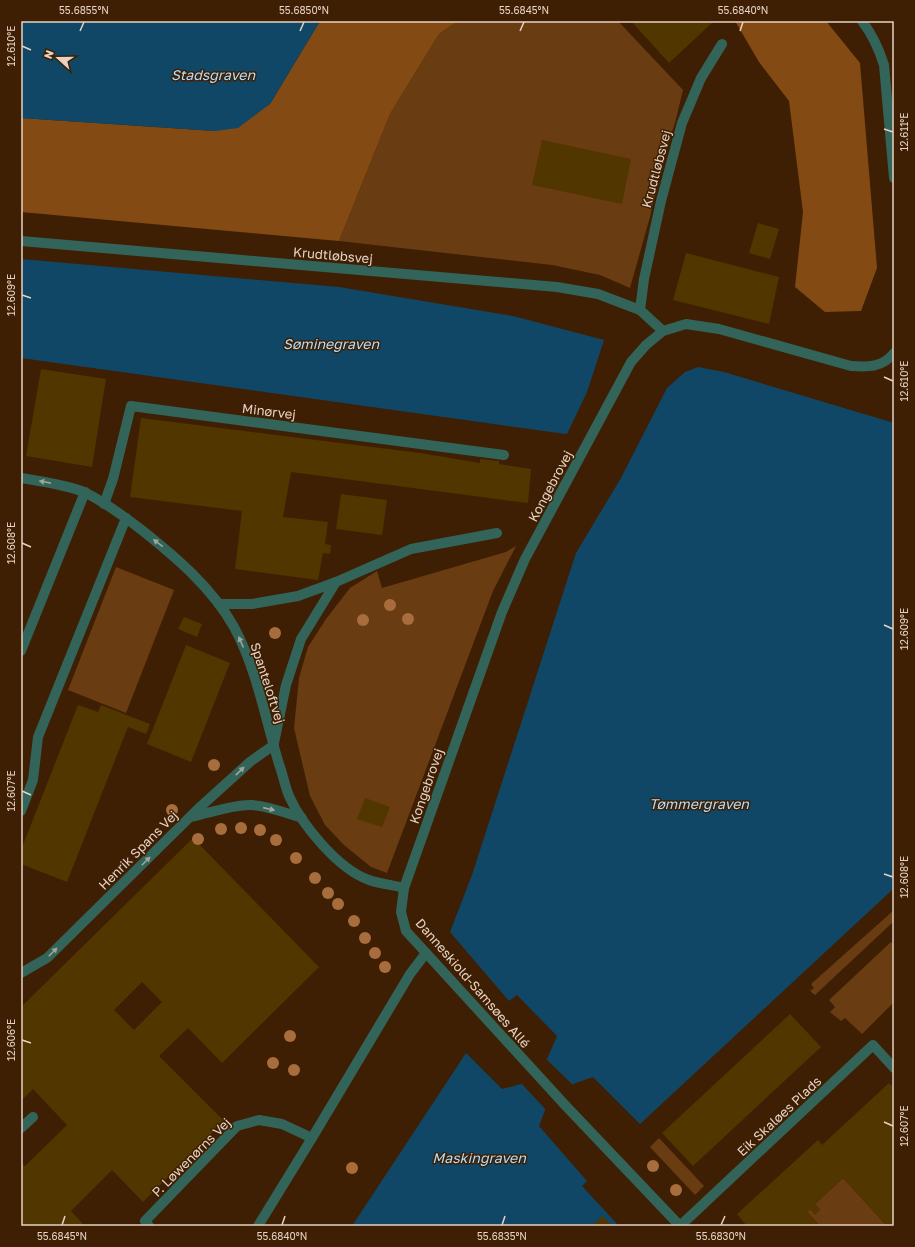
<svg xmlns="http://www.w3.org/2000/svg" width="915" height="1247" viewBox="0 0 915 1247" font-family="'Golos Text',sans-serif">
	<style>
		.green { fill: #693c12 }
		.forest { fill: #834a13 }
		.water { fill: #104766 }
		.pier { fill: #3e1f03 }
		.building { fill: #513600; fill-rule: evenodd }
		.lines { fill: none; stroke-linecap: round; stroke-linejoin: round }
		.minor { stroke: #32645a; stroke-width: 10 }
		.tree { fill: #a86d3d }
		.oneway { fill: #9fa699 }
		.ticks { fill: none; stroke: #e7d2c3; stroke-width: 1.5 }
		.labels { text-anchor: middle; stroke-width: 3; stroke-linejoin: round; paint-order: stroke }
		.street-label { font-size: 13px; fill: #e7d2c3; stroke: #3e1f03 }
		.water-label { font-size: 14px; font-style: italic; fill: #b2defd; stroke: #3e1f03 }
		.neatline { fill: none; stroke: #e7d2c3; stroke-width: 1.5 }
		.ticks-label { font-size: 10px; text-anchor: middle; fill: #e7d2c3 }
	</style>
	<rect width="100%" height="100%" fill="#3e1f03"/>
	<g class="green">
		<polygon points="458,21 618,21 683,90 675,123 662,162 650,217 630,288 600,275 552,265 339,241 390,114 439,34"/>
		<polygon points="516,546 493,591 387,873 371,867 344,845 325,825 310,796 294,728 299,678 308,647 326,619 350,588 377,571 382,588 506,552"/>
		<polygon points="116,567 174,590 126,713 68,690"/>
		<polygon points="894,910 894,925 892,923 815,995 810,991 814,988 811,984"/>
		<polygon points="891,942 894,945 894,1004 893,1003 862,1034 845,1018 841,1021 830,1012 835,1007 829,1000"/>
		<polygon points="659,1138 704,1186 695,1195 650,1147"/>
		<polygon points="843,1178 887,1226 820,1226 807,1212 810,1209 815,1214 820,1210 815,1204"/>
	</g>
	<g class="forest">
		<polygon points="320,21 458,21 439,34 390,114 339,241 21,212 21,118 215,131 270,104"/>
		<polygon points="735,21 826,21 860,63 877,268 861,311 825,312 795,287 803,212 789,101 759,62"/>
	</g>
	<g class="water">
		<polygon points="21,21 320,21 270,104 238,128 215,131 21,118"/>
		<polygon points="21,259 339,287 513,316 604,340 587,392 567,434 551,432 21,358"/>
		<polygon points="698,367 724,372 894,423 894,890 892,890 640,1124 593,1077 573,1084 560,1097 545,1110 539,1126 587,1181 582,1186 619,1226 352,1226 466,1053 502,1089 521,1084 547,1059 557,1036 517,995 509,1001 450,932 472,875 576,553 621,478 667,388 685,372"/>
	</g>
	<polygon class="pier" points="545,1058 574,1086 547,1111 520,1082"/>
	<g class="building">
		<polygon points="631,21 714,21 669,63"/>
		<polygon points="542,140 631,159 622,204 532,185"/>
		<polygon points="758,223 779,229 770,259 749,253"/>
		<polygon points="686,253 779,277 769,324 673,300"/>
		<polygon points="41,369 106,379 92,467 26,456"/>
		<polygon points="141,418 420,453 480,463 480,459 499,461 499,464 531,469 528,503 291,472 283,517 328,522 325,544 331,545 330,554 323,553 318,580 235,569 242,511 130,497"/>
		<polygon points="341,494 387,500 382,535 336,529"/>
		<polygon points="184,617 202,624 197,637 178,629"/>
		<polygon points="186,645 230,663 191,762 147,744"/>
		<polygon points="78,705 98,712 101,705 150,724 146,734 128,727 67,882 21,864 21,850"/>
		<polygon points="365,798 390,807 382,827 357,819"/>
		<path d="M193,838L319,967L222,1063L188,1028L159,1056L224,1121L143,1202L112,1170L71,1211L85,1226H22L21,1225V1163L25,1166L67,1125L33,1089L21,1101V1007ZM142,982L162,1002L134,1030L114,1010Z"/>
		<polygon points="790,1014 821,1047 693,1166 662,1133"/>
		<polygon points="889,1083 894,1088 894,1226 887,1226 843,1178 815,1204 820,1210 815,1215 810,1209 807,1212 820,1226 747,1226 737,1214 818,1140 822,1145"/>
		<polygon points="602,1216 613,1226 592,1226"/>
	</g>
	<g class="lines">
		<g class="minor">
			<path d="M862,21C872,34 879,49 884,65L894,178"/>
			<polyline points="21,241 557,287 598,294 640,310 663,331"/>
			<polyline points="640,310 644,279 661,201 682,123 701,78 722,44"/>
			<path d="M21,478C39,481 69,485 86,493C106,503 125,517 143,531C178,559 212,588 234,627C257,670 265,718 279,764C283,775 285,786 289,796C302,825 338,869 369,880C380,884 393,885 404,888"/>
			<polyline points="104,504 113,479 131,406 504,455"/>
			<polyline points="219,604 252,604 298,596 336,582 411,549 497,533"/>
			<polyline points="21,651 85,492"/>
			<polyline points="274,743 286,685 301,639 336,582"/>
			<polyline points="21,811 33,780 38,737 126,518"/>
			<path d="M191,817C208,813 235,804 252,805C269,806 286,813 302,818"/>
			<polyline points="21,973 47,958 199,808 251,761 274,745"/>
			<polyline points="21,1128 33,1117"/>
			<polyline points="149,1226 145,1221 237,1126 259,1120 282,1124 312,1138 410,974 426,953"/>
			<polyline points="258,1226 312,1138"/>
			<path d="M680,1226L565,1105L406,931L401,912L404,888L502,612L525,559L631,362L646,345L663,331L686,324L719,329L851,366C868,367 882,368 894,353"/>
			<polyline points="680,1226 873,1045 894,1068"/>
		</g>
	</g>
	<g class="tree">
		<circle cx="390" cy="605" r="6"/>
		<circle cx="408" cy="619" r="6"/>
		<circle cx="363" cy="620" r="6"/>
		<circle cx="275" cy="633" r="6"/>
		<circle cx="214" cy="765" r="6"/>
		<circle cx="172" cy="810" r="6"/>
		<circle cx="241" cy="828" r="6"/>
		<circle cx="221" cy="829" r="6"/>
		<circle cx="260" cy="830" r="6"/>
		<circle cx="198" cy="839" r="6"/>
		<circle cx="276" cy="840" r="6"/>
		<circle cx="296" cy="858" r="6"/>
		<circle cx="315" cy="878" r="6"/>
		<circle cx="328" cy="893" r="6"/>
		<circle cx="338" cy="904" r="6"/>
		<circle cx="354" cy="921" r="6"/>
		<circle cx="365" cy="938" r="6"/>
		<circle cx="375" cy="953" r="6"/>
		<circle cx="385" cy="967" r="6"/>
		<circle cx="290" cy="1036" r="6"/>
		<circle cx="273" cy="1063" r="6"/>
		<circle cx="294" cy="1070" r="6"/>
		<circle cx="653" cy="1166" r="6"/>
		<circle cx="352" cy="1168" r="6"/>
		<circle cx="676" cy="1190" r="6"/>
	</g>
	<defs><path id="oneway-solid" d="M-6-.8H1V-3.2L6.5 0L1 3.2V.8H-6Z"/></defs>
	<g class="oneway">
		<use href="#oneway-solid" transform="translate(45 482) rotate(-169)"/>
		<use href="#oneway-solid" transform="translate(158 543) rotate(-142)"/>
		<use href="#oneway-solid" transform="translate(241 642) rotate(-114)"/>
		<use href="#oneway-solid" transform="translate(240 771) rotate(-44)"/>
		<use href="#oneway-solid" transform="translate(269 809) rotate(13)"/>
		<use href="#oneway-solid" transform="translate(146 861) rotate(-45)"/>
		<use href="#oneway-solid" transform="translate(53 952) rotate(-45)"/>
	</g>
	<path class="ticks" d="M80,31L84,22M300,31L304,22M520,31L524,22M740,31L743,22M22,46L31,50M884,129L893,132M22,295L31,298M884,377L893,381M22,543L31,547M884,625L893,629M22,791L31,795M884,874L893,877M22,1040L31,1043M884,1122L893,1126M62,1225L65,1216M282,1225L285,1216M502,1225L505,1216M721,1225L725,1216"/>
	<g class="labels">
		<g class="street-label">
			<text transform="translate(656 169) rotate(-75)" y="5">Krudtløbsvej</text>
			<text transform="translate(333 255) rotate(5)" y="5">Krudtløbsvej</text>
			<text transform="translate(269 411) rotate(7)" y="5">Minørvej</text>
			<text transform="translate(550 486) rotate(-62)" y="5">Kongebrovej</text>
			<text transform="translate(268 683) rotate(72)" y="5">Spanteloftvej</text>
			<text transform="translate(426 786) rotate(-71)" y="5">Kongebrovej</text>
			<text transform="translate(138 850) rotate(-45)" y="5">Henrik Spans Vej</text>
			<text transform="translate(473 983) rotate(49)" y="5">Danneskiold-Samsøes Allé</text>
			<text transform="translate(779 1116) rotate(-43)" y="5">Eik Skaløes Plads</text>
			<text transform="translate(191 1157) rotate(-45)" y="5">P. Løwenørns Vej</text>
		</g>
		<g class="water-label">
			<text x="213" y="80">Stadsgraven</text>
			<text x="331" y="349">Søminegraven</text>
			<text x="699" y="809">Tømmergraven</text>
			<text x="479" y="1163">Maskingraven</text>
		</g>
	</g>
	<rect width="915" height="1247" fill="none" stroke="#3e1f03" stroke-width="44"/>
	<g transform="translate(58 58) rotate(291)" stroke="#3e1f03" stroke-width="3" paint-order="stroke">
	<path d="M0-3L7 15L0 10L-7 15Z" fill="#e7d2c3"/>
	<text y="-6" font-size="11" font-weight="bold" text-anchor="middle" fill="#e7d2c3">N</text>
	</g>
	<rect x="22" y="22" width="871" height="1203" class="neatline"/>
	<g class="ticks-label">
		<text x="84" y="14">55.6855°N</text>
		<text x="304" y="14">55.6850°N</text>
		<text x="524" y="14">55.6845°N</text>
		<text x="743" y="14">55.6840°N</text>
		<text transform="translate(11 46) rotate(-90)" y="4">12.610°E</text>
		<text transform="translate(904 132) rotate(-90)" y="4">12.611°E</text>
		<text transform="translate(11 295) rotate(-90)" y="4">12.609°E</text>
		<text transform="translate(904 381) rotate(-90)" y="4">12.610°E</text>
		<text transform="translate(11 543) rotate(-90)" y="4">12.608°E</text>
		<text transform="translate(904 629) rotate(-90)" y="4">12.609°E</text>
		<text transform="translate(11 791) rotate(-90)" y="4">12.607°E</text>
		<text transform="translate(904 877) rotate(-90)" y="4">12.608°E</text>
		<text transform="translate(11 1040) rotate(-90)" y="4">12.606°E</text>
		<text transform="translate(904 1126) rotate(-90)" y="4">12.607°E</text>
		<text x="62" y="1240">55.6845°N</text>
		<text x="282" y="1240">55.6840°N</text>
		<text x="502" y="1240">55.6835°N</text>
		<text x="721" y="1240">55.6830°N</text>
	</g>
</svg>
